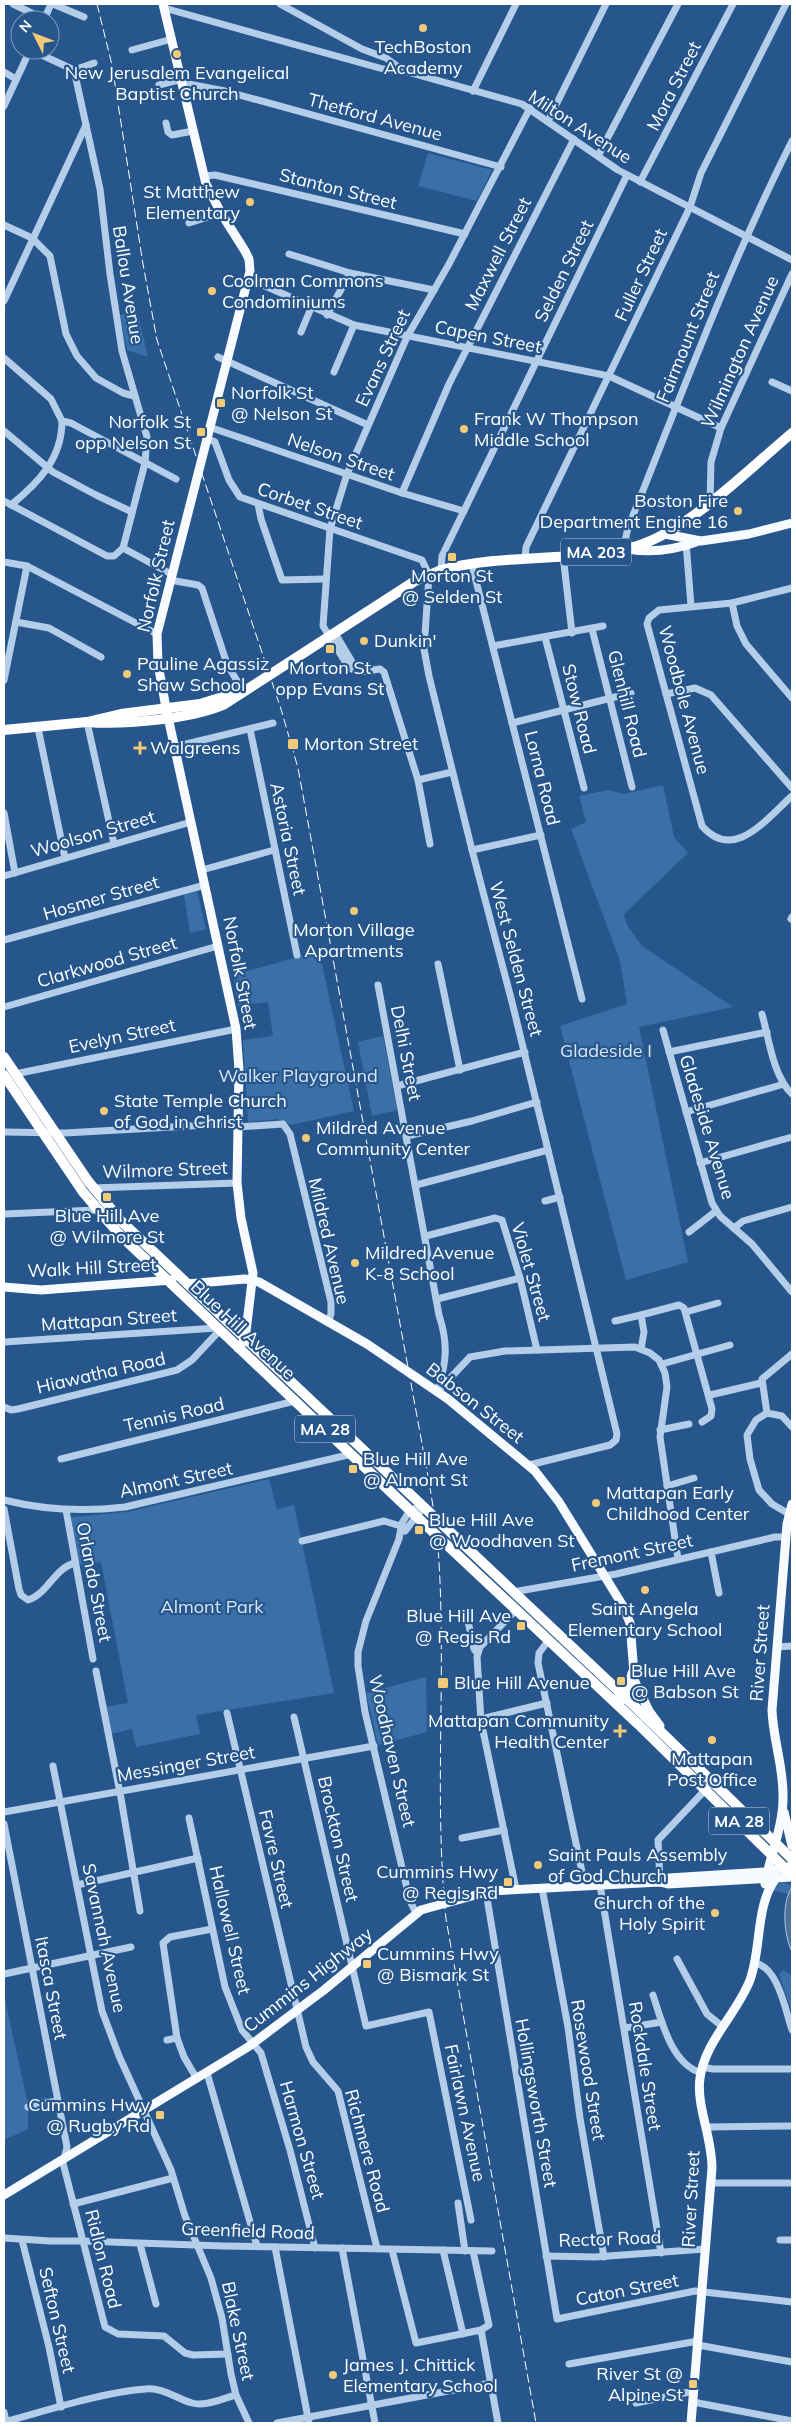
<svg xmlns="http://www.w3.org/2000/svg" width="796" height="2427" viewBox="0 0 796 2427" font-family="Mulish,sans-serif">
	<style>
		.green { fill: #3a70a7 }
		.water { fill: #517297; stroke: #a8c9ea }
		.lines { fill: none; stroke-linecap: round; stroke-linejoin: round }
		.minor { stroke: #b4ceea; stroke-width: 7 }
		.major { stroke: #f7fafe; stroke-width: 9 }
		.highway { stroke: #fff; stroke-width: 10 }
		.rail { stroke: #fff; stroke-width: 1; stroke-dasharray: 9 4; stroke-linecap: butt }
		.poi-dot { fill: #f3cb78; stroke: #26568b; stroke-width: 2 }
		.labels { text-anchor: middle; stroke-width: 4.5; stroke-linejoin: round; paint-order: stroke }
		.shield { fill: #26568b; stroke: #beccdc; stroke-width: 1 }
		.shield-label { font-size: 16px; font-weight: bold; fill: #fff }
		.poi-label { font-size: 18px; fill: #fff; stroke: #26568b; text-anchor: start }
		.street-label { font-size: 18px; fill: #fff; stroke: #26568b }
		.park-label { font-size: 18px; fill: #d8e7f8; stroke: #26568b }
	</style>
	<rect width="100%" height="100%" fill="#26568b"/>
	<g class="green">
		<polygon points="428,153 492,170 477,201 418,186"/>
		<polygon points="137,311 148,357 127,350 120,315"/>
		<polygon points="663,785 674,837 688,853 624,914 627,925 642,946 733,1007 639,1027 688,1262 626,1280 560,1026 627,1004 620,961 571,829 586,822 579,796 608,790 624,794"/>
		<polygon points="197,891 206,929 190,933 184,895"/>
		<polygon points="319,951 354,1111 291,1125 277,1119 248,1122 243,1040 273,1036 268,1002 238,1006 233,975"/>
		<polygon points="383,1036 397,1110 372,1116 358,1042"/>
		<polygon points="269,1479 277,1509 294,1505 334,1693 196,1715 200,1734 136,1747 132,1729 111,1734 105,1707 128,1703 101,1562 78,1565 71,1517 127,1512"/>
		<polygon points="426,1677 427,1732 378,1745 366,1693"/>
		<polygon points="783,1882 792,1885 788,1894 774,1891 777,1884"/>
		<polygon points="783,1970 792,1975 792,2013 779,1974"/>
		<polygon points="4,1995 27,2100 56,2097 57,2101 28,2107 28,2129 4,2140"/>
	</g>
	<path class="water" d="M792,1887V1952C784,1935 781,1904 792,1887Z"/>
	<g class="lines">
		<g class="minor">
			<polyline points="13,4 44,19"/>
			<polyline points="53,4 84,17"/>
			<polyline points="280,4 362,49 386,58 404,71"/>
			<polyline points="164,8 383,69 404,71 522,104 618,170 792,260"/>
			<polyline points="44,20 51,4"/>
			<polyline points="31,50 74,70 100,189 110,274 122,351 147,437 145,463 123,548"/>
			<polyline points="132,50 172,39"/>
			<polyline points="74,70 94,63"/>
			<polyline points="4,72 16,79"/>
			<polyline points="183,83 225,91 501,167"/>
			<polyline points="159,85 182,79"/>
			<polyline points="473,91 516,4"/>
			<polyline points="4,106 30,50"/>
			<polyline points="548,121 606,4"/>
			<polyline points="166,123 168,132 172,135 193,131"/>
			<polyline points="598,156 678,4"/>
			<polyline points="204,176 215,175 465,234"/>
			<polyline points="640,182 733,4"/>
			<polyline points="189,223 221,213"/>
			<polyline points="4,225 32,238 50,256 66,334 77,356 96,378 123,393 134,396"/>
			<polyline points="289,254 350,273"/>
			<polyline points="249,279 354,325 609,376 721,428"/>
			<polyline points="4,301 86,125"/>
			<polyline points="327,315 350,273 434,290"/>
			<polyline points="301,332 311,308"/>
			<polyline points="218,357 368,425"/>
			<polyline points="4,358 51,399 62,421 71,423 176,479"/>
			<polyline points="334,372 354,325"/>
			<polyline points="772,382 792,391"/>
			<polyline points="209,427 402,493 464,511"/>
			<polyline points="4,431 53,472 96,495 132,512"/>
			<polyline points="206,438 215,442 229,480 240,497 422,560 429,575 424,649 429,676 472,850 512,1002 617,1434 616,1440 610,1445 529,1465"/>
			<polyline points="402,493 449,384 574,139"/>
			<polyline points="4,501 107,556 114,556 123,548 171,574"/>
			<polyline points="710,502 711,462 721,428 792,274"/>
			<polyline points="258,504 261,519 282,580 325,579"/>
			<path d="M11,505C38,483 62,459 62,421"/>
			<polyline points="686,542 691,606"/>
			<path d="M623,549L628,528C680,398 729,266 792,141"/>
			<polyline points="563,555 572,633"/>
			<polyline points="525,559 526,547 690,207 701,173 786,4"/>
			<polyline points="4,562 27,566 157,634"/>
			<polyline points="472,565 582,999"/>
			<polyline points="441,570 442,556 627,175"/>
			<polyline points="170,580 198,585 202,588 227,664 243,691"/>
			<path d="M792,588L732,603L659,610L649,618L647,624L702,826C734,863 767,818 792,796"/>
			<polyline points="732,603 737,626 746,644 792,698"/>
			<polyline points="16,622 49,628 101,657"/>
			<polyline points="592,629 632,787"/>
			<polyline points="335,633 358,672"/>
			<polyline points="545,637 584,788"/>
			<polyline points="493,646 603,626"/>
			<polyline points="4,680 27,566"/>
			<polyline points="666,694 695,688 711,695 792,788"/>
			<polyline points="87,722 114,844"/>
			<polyline points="512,723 631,693"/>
			<polyline points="38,728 65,858"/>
			<polyline points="250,729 297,955"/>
			<polyline points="174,747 273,723"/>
			<polyline points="418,780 452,772"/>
			<polyline points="4,813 15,873"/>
			<polyline points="430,844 418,780 384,672 380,669 359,672 349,668 323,626 330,529 347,474 407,337 449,264 530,108"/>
			<polyline points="472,850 541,835"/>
			<polyline points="202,870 274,850"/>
			<polyline points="4,876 191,822"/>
			<polyline points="791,919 792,917"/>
			<polyline points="4,940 205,885"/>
			<polyline points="438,964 460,1070"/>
			<path d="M378,985L439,1315C448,1343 447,1361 438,1389"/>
			<polyline points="4,1007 218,946"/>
			<path d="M762,1014C769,1039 773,1076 792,1094"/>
			<polyline points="663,1030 712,1203 720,1216 752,1244 792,1292"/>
			<polyline points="669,1052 767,1032"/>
			<polyline points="15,1074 236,1029"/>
			<polyline points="397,1086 525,1052"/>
			<polyline points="686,1112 784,1084"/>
			<polyline points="4,1132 65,1133 225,1124 238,1127 283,1124 290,1134 331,1302 331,1314 328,1322"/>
			<polyline points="407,1136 472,1121 537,1102"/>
			<polyline points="700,1163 792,1137"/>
			<polyline points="416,1185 548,1150"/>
			<polyline points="93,1188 237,1183"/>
			<polyline points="545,1201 560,1197"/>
			<polyline points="4,1214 97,1210"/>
			<polyline points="734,1228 743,1221 792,1207"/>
			<polyline points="689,1232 716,1211"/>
			<polyline points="426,1236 495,1218 502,1220 520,1278 537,1350"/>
			<polyline points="437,1299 520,1278"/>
			<polyline points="686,1312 718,1303"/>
			<polyline points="615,1321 641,1315"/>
			<polyline points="4,1342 217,1328"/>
			<polyline points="641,1349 644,1332 641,1315 679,1305 684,1308 712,1409 711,1416 702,1422"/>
			<polyline points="662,1364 730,1345"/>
			<polyline points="437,1392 470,1357 505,1351 635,1347 650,1353 659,1360 665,1373 667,1387 660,1437 678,1559"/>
			<polyline points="710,1395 761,1383"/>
			<polyline points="4,1407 11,1410 18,1409 177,1370 192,1360 220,1330"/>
			<polyline points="767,1413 762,1379 792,1354"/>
			<polyline points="660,1430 689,1424"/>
			<polyline points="61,1459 295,1401"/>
			<polyline points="667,1486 694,1478"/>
			<path d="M4,1500C44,1510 84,1512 125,1507L352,1454"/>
			<path d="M4,1509L19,1589L21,1595L28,1600C48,1594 54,1568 75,1563"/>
			<polyline points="66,1510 93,1659"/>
			<polyline points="789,1514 772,1504 759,1490 750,1459 747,1435 756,1420 767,1413 782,1416 792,1427"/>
			<polyline points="405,1531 424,1507"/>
			<polyline points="302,1541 384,1521 407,1528"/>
			<polyline points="711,1552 719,1593"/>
			<polyline points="513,1592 616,1574 775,1537 786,1537"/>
			<polyline points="516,1610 480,1647 477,1657 481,1721 516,1889"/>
			<polyline points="468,1621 474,1649 477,1653"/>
			<polyline points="548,1641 539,1653 538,1663 585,1886"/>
			<polyline points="777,1647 792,1646"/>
			<polyline points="96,1671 121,1798 140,1911"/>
			<polyline points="227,1713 306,2047 313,2062 338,2091 377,2248"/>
			<polyline points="294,1717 366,2026 429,2012 471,2220"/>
			<polyline points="481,1719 547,1703"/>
			<polyline points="53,1766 102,2011 119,2056 171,2170 185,2216 211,2278 222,2318 231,2374 236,2395 249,2423"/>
			<polyline points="4,1812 374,1746"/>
			<polyline points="189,1818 225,1987 242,2030 261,2053 290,2150 315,2248"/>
			<polyline points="4,1824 67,2147 63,2163 105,2327 118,2334 164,2336 185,2353 193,2355 228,2354"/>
			<polyline points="462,1838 504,1830"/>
			<polyline points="660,1882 658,1840 708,1787"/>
			<polyline points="77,1885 198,1858"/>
			<polyline points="600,1885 661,2253"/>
			<polyline points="542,1888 568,2027 580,2118 604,2257"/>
			<polyline points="486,1892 557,2319 695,2291 792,2302"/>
			<polyline points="416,1913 410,1901 365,1712 358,1666 358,1652 366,1621 399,1539 402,1523 407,1515 421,1504"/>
			<polyline points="677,1959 707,2014 723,2027"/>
			<path d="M755,1963C778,1967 785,2009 792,2030"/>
			<polyline points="4,1974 131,1947"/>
			<path d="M653,1995C662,2022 671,2063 701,2073"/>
			<polyline points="625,2028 662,2022"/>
			<polyline points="167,2040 177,2038"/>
			<polyline points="702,2067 713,2069 792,2069"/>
			<polyline points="207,2073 257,2246"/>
			<polyline points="197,2079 184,2057 177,2038 163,1943 170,1937 212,1929"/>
			<polyline points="28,2107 57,2101"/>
			<polyline points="708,2127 792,2126"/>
			<polyline points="711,2183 792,2183"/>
			<polyline points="458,2203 465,2251"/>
			<polyline points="73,2204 173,2178"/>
			<polyline points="4,2238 50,2241 82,2241 223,2246 492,2251"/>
			<polyline points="22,2240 49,2347 61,2407"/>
			<polyline points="780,2240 792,2240"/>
			<polyline points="140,2244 156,2304"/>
			<polyline points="275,2247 309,2423"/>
			<polyline points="342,2248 375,2423"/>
			<polyline points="392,2250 416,2343 481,2330 489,2325 473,2251"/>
			<polyline points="443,2250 463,2334"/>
			<polyline points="546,2256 595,2257 705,2249"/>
			<polyline points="481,2330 498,2423"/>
			<polyline points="698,2345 792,2362"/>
			<polyline points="569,2364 698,2341"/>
			<polyline points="693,2402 792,2421"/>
			<polyline points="636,2403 694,2391"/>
			<polyline points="4,2412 6,2421"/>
			<path d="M4,2422C49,2410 99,2393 145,2389C163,2387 175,2398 192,2403C205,2407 224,2398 236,2395"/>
			<polyline points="277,2423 491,2383"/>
		</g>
		<g class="major">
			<polyline points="163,4 206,184 221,213 245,251 249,259 250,271 157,634 158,664 166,708 236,1029 239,1070 237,1183 241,1218 253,1273 245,1340 238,1348"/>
			<polyline points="665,534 701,541 749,534 792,523"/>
			<path d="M628,549C651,553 674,550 696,542"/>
			<polyline points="187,1284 245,1279 259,1282 367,1344 398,1365 448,1399 535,1471 559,1502 623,1606 630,1623 635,1686 621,1701"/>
			<polyline points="4,1287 41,1290 172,1280"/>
			<polyline points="635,1682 649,1711 660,1726"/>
			<polyline points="617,1698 630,1681 632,1673"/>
			<polyline points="784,1812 792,1846"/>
			<polyline points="660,1882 669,1878 766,1872 792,1866"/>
			<path d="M765,1884C770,1855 783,1827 783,1798C784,1768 773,1740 772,1710L787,1524L792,1504"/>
			<polyline points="4,2195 248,2047 324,1990 421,1910 490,1891 660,1882 668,1884 792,1877"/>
			<path d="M691,2423L712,2168C712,2137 696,2105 700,2078C705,2041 737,2014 750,1980C762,1947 755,1906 776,1878"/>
		</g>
		<g class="highway">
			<path d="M87,722C123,725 190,719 223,705L415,581L441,570C502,553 576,563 637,546C689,530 750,468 792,433"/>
			<polyline points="4,730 87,722 121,714 200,704 242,691"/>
			<polyline points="4,1057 88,1181 121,1221 626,1698 792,1859"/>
			<polyline points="4,1075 83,1192 119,1234 416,1516 639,1725 792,1875"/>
		</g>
		<path class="rail" d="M97,4L112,65L143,264L157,340L281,709L298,768L423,1449C430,1487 437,1524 439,1562C446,1681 434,1800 446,1919L536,2423"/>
	</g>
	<g class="poi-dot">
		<circle cx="423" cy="28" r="5"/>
		<circle cx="177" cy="54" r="5"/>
		<circle cx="250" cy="202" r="5"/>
		<circle cx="212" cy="291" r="5"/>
		<rect x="216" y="398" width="10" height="10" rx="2.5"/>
		<circle cx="464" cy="429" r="5"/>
		<rect x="196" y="427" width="10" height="10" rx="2.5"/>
		<circle cx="738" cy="511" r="5"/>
		<rect x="447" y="552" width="10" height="10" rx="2.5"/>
		<circle cx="364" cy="641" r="5"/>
		<rect x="325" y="644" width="10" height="10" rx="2.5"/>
		<circle cx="127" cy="674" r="5"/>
		<rect x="287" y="738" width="12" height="12" rx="2.5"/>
		<path d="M137.5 740.5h5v5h5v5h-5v5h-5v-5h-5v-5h5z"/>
		<circle cx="354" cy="911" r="5"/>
		<circle cx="104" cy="1111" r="5"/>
		<circle cx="306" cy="1138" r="5"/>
		<rect x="102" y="1192" width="10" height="10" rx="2.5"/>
		<circle cx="355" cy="1263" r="5"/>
		<rect x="348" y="1464" width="10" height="10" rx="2.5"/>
		<circle cx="596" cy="1503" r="5"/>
		<rect x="414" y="1525" width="10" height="10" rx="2.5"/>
		<circle cx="645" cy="1590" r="5"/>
		<rect x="516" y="1621" width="10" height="10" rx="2.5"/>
		<rect x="616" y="1676" width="10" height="10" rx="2.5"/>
		<rect x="437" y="1677" width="12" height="12" rx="2.5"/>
		<path d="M617.5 1723.5h5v5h5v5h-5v5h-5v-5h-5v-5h5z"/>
		<circle cx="712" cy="1740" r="5"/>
		<circle cx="538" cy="1865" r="5"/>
		<rect x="503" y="1877" width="10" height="10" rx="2.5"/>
		<circle cx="715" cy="1913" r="5"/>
		<rect x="362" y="1959" width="10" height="10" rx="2.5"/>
		<rect x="155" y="2110" width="10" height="10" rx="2.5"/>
		<circle cx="333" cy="2375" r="5"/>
		<rect x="688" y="2379" width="10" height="10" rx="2.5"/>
	</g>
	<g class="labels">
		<g class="shield">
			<rect x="561" y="538.5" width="70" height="27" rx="4"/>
			<rect x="295" y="1415.5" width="60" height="27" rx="4"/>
			<rect x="709" y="1807.5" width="60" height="27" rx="4"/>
		</g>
		<g class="shield-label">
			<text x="596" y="558">MA 203</text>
			<text x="325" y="1435">MA 28</text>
			<text x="739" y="1827">MA 28</text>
		</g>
		<g class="poi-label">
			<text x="423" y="53" text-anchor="middle">TechBoston<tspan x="423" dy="21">Academy</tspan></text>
			<text x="177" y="79" text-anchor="middle">New Jerusalem Evangelical<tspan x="177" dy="21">Baptist Church</tspan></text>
			<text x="240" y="198" text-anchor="end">St Matthew<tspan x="240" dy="21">Elementary</tspan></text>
			<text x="222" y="287">Coolman Commons<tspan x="222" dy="21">Condominiums</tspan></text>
			<text x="231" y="399">Norfolk St<tspan x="231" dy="21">@ Nelson St</tspan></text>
			<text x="474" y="425">Frank W Thompson<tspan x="474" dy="21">Middle School</tspan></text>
			<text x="191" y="428" text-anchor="end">Norfolk St<tspan x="191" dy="21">opp Nelson St</tspan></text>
			<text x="728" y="507" text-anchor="end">Boston Fire<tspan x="728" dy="21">Department Engine 16</tspan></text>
			<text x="452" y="582" text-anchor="middle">Morton St<tspan x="452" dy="21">@ Selden St</tspan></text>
			<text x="374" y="647">Dunkin'</text>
			<text x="137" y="670">Pauline Agassiz<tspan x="137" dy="21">Shaw School</tspan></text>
			<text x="330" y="674" text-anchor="middle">Morton St<tspan x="330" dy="21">opp Evans St</tspan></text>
			<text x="304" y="750">Morton Street</text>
			<text x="150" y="754">Walgreens</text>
			<text x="354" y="936" text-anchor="middle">Morton Village<tspan x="354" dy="21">Apartments</tspan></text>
			<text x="114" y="1107">State Temple Church<tspan x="114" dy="21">of God in Christ</tspan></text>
			<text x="316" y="1134">Mildred Avenue<tspan x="316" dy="21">Community Center</tspan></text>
			<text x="107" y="1222" text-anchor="middle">Blue Hill Ave<tspan x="107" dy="21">@ Wilmore St</tspan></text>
			<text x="365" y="1259">Mildred Avenue<tspan x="365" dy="21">K-8 School</tspan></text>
			<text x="363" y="1465">Blue Hill Ave<tspan x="363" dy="21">@ Almont St</tspan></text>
			<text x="606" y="1499">Mattapan Early<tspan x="606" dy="21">Childhood Center</tspan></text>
			<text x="429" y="1526">Blue Hill Ave<tspan x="429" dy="21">@ Woodhaven St</tspan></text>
			<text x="645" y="1615" text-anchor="middle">Saint Angela<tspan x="645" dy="21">Elementary School</tspan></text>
			<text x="511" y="1622" text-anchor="end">Blue Hill Ave<tspan x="511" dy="21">@ Regis Rd</tspan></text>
			<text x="631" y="1677">Blue Hill Ave<tspan x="631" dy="21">@ Babson St</tspan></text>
			<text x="454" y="1689">Blue Hill Avenue</text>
			<text x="609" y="1727" text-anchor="end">Mattapan Community<tspan x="609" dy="21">Health Center</tspan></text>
			<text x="712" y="1765" text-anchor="middle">Mattapan<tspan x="712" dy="21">Post Office</tspan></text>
			<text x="548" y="1861">Saint Pauls Assembly<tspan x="548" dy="21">of God Church</tspan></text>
			<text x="498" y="1878" text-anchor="end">Cummins Hwy<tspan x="498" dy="21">@ Regis Rd</tspan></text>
			<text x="705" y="1909" text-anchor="end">Church of the<tspan x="705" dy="21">Holy Spirit</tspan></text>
			<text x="377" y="1960">Cummins Hwy<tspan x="377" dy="21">@ Bismark St</tspan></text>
			<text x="150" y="2111" text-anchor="end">Cummins Hwy<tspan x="150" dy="21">@ Rugby Rd</tspan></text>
			<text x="343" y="2371">James J. Chittick<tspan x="343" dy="21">Elementary School</tspan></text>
			<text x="683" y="2380" text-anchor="end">River St @<tspan x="683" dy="21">Alpine St</tspan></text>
		</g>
		<g class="street-label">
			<text transform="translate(674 86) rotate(-63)" y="6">Mora Street</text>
			<text transform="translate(375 117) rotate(15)" y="6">Thetford Avenue</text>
			<text transform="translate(580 127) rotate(33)" y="6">Milton Avenue</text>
			<text transform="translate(338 189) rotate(14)" y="6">Stanton Street</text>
			<text transform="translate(498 254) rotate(-63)" y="6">Maxwell Street</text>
			<text transform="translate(564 271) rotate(-64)" y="6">Selden Street</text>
			<text transform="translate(641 275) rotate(-65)" y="6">Fuller Street</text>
			<text transform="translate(128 285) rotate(81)" y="6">Ballou Avenue</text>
			<text transform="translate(488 337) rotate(11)" y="6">Capen Street</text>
			<text transform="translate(688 337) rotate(-68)" y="6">Fairmount Street</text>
			<text transform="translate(740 352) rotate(-66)" y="6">Wilmington Avenue</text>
			<text transform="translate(383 358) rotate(-65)" y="6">Evans Street</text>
			<text transform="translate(341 457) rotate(19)" y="6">Nelson Street</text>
			<text transform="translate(310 506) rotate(19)" y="6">Corbet Street</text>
			<text transform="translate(156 576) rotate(-77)" y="6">Norfolk Street</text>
			<text transform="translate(684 700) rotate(75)" y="6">Woodbole Avenue</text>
			<text transform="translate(627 704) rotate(76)" y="6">Glenhill Road</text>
			<text transform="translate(579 709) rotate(76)" y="6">Stow Road</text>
			<text transform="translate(542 778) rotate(76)" y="6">Lorna Road</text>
			<text transform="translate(93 834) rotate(-16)" y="6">Woolson Street</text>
			<text transform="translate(288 839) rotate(78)" y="6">Astoria Street</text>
			<text transform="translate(101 898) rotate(-16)" y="6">Hosmer Street</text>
			<text transform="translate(516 959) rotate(75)" y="6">West Selden Street</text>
			<text transform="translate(107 962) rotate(-16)" y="6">Clarkwood Street</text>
			<text transform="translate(240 973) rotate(79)" y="6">Norfolk Street</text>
			<text transform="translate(122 1036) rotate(-12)" y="6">Evelyn Street</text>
			<text transform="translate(406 1053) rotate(79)" y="6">Delhi Street</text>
			<text transform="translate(707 1127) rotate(73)" y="6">Gladeside Avenue</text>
			<text transform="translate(165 1170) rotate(-2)" y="6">Wilmore Street</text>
			<text transform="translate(329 1241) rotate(77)" y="6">Mildred Avenue</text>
			<text transform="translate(92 1268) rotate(-3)" y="6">Walk Hill Street</text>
			<text transform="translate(531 1272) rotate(74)" y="6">Violet Street</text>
			<text transform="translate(109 1320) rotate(-4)" y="6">Mattapan Street</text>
			<text transform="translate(243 1330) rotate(43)" y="6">Blue Hill Avenue</text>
			<text transform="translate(101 1373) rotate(-13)" y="6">Hiawatha Road</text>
			<text transform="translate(475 1403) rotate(38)" y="6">Babson Street</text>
			<text transform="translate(174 1415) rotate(-13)" y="6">Tennis Road</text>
			<text transform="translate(176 1480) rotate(-12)" y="6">Almont Street</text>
			<text transform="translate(632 1553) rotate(-12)" y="6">Fremont Street</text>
			<text transform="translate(94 1582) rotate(79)" y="6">Orlando Street</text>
			<text transform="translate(760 1653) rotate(-86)" y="6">River Street</text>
			<text transform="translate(392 1751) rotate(77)" y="6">Woodhaven Street</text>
			<text transform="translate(186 1764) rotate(-10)" y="6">Messinger Street</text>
			<text transform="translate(338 1839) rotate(77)" y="6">Brockton Street</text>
			<text transform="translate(276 1859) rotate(77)" y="6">Favre Street</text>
			<text transform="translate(230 1930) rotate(77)" y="6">Hallowell Street</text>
			<text transform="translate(104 1938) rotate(78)" y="6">Savannah Avenue</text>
			<text transform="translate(308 1980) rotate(-38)" y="6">Cummins Highway</text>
			<text transform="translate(51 1988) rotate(79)" y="6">Itasca Street</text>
			<text transform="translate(645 2066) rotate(81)" y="6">Rockdale Street</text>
			<text transform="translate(588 2070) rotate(81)" y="6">Rosewood Street</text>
			<text transform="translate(536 2103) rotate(80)" y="6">Hollingsworth Street</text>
			<text transform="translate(465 2113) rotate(78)" y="6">Fairlawn Avenue</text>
			<text transform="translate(302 2140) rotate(74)" y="6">Harmon Street</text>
			<text transform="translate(367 2151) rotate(75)" y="6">Richmere Road</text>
			<text transform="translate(691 2199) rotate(-87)" y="6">River Street</text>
			<text transform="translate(248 2231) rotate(2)" y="6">Greenfield Road</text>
			<text transform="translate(610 2239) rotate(-2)" y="6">Rector Road</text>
			<text transform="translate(103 2259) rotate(76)" y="6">Ridlon Road</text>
			<text transform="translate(627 2290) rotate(-11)" y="6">Caton Street</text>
			<text transform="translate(57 2320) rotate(77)" y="6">Sefton Street</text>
			<text transform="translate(238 2331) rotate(78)" y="6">Blake Street</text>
		</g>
		<g class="park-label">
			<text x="606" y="1057">Gladeside I</text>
			<text x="298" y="1082">Walker Playground</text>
			<text x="212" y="1613">Almont Park</text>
		</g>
	</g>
	<rect width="796" height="2427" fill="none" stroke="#ffffff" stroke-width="10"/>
	<g transform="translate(35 35) rotate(312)"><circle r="24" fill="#26568b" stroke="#7d9ab9"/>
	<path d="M0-4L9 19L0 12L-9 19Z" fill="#f3cb78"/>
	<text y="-8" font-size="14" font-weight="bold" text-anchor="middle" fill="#ffffff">N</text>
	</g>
</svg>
